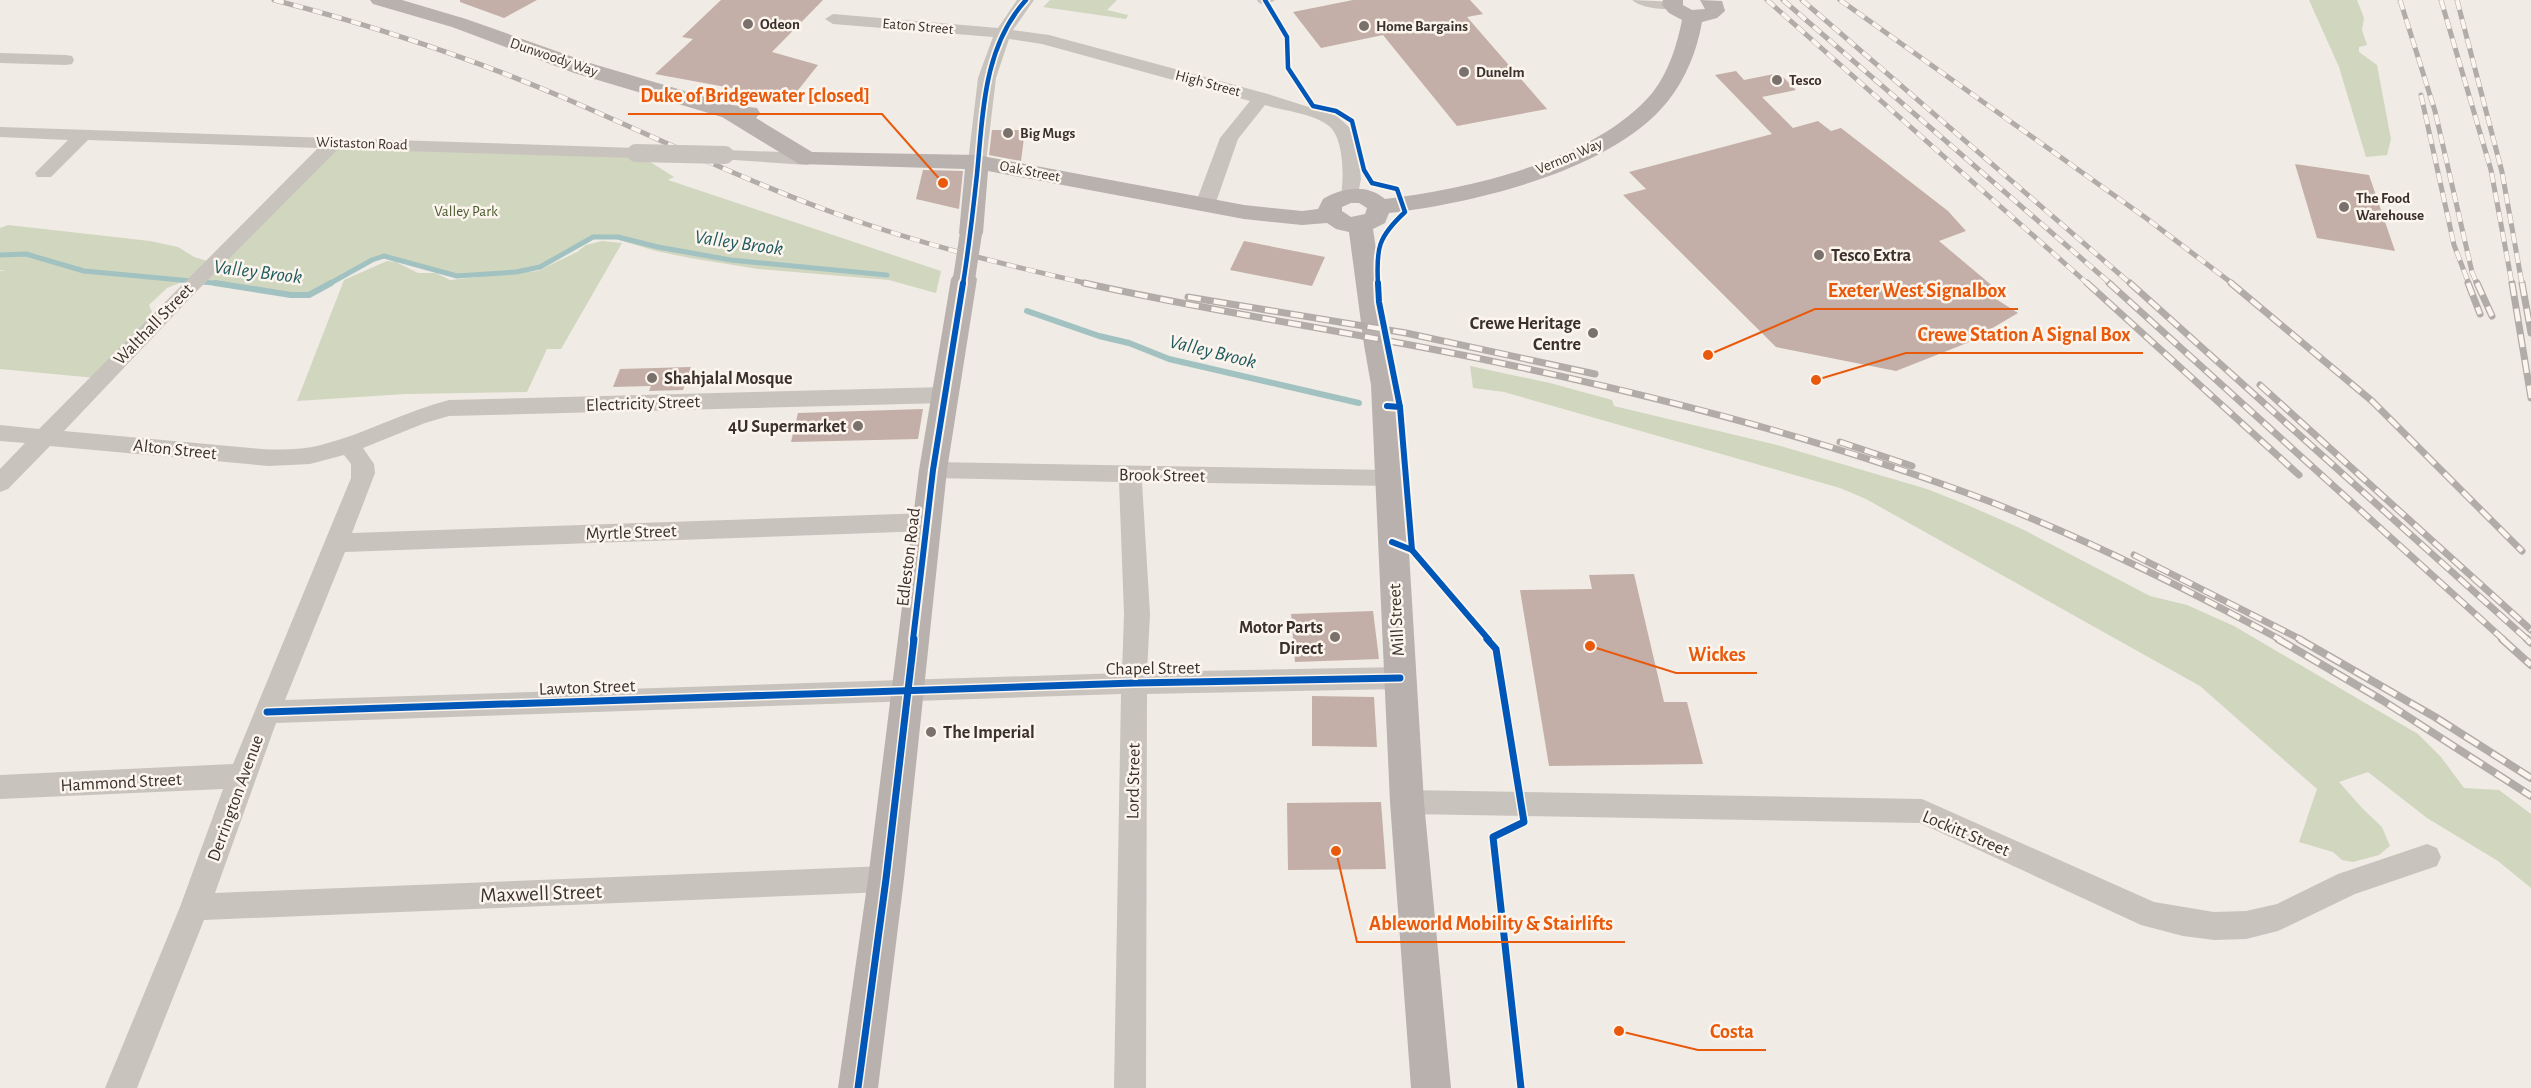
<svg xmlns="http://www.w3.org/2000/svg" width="2531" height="1088" viewBox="0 0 2531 1088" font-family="'Alegreya Sans',sans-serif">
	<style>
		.green { fill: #d1d6bf }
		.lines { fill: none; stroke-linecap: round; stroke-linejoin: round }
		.stream-far1 { stroke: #a1c2c1; stroke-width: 5 }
		.stream { stroke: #a1c2c1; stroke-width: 6 }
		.building { fill: #c3afa7 }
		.minor { fill: #c9c3be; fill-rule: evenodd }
		.major { fill: #b8b1ad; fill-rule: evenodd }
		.rail-far2-casing { stroke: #b1aca8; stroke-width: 5 }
		.rail-far1-casing { stroke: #b1aca8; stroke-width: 7 }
		.rail-casing { stroke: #b1aca8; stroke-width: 8 }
		.rail-far2 { stroke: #fbf5ee; stroke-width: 4; stroke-dasharray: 10; stroke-linecap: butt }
		.rail-far1 { stroke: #fbf5ee; stroke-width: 4.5; stroke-dasharray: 13; stroke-linecap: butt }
		.rail { stroke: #fbf5ee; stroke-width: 5; stroke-dasharray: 16; stroke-linecap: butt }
		.minor-bridge { stroke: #c9c3be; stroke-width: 18 }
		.major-bridge { stroke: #b8b1ad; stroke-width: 22 }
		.cycleway-far2-casing { stroke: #fbf5ee; stroke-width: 8 }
		.cycleway-far1-casing { stroke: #fbf5ee; stroke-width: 10 }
		.cycleway-casing { stroke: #fbf5ee; stroke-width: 10 }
		.cycleway-far2 { stroke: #0057b8; stroke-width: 4.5 }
		.cycleway-far1 { stroke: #0057b8; stroke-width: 6 }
		.cycleway { stroke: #0057b8; stroke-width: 7 }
		.poi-dot { fill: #7a716c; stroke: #fbf5ee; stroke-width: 2 }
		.labels { text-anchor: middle; stroke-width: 5; stroke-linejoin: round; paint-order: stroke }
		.far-poi-label { font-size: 15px; font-weight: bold; fill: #3b302b; stroke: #fbf5ee; text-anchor: start }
		.far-street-label { font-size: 15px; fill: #3b302b; stroke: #fbf5ee }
		.far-park-label { font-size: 15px; fill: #4a5a2e; stroke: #fbf5ee }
		.poi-label { font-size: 18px; font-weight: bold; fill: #3b302b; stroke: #fbf5ee; text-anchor: start }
		.street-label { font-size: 18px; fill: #3b302b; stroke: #fbf5ee }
		.water-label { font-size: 20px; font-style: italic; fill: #1f5a5e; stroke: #fbf5ee }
		.near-street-label { font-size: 21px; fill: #3b302b; stroke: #fbf5ee }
		.leader { fill: none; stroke: #e8590c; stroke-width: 2 }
		.callout-dot { fill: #e8590c; stroke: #fbf5ee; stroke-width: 2 }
		.callout-label { font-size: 20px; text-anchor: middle; font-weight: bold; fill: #e8590c; stroke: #fbf5ee; stroke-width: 5; stroke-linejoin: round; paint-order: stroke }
	</style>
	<rect width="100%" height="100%" fill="#f0ebe5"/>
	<g class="green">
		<polygon points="1050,0 1117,0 1107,10 1128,15 1126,19 1043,7"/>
		<polygon points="2309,0 2357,0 2364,18 2362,30 2367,45 2359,47 2359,52 2377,65 2391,139 2387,155 2366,157 2339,67"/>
		<polygon points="334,142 636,153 674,177 668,180 941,271 936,293 889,280 758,269 690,258 656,251 602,235 553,257 540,267 516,272 457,276 384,256 372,260 309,295 211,282 202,274 167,288 149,305 156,321 96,378 0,369 0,271 6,271 0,270 0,228 8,225 150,241 178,247 194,257 214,263"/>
		<polygon points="602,241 622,243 561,349 547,349 527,392 405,394 297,401 344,280 387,261 396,262 418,273 436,273 450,280 538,271 577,252 586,245"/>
		<polygon points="1470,366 1550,383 1612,400 1614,406 1777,445 1927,489 1965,504 2022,529 2150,596 2187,605 2234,626 2418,734 2441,757 2464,788 2499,790 2531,814 2531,888 2498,861 2427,818 2368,772 2339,782 2362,808 2382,827 2390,846 2379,855 2353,862 2342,860 2333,852 2299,842 2317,789 2200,686 1866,499 1840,488 1504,392 1473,388"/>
	</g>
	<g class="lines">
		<g class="stream-far1">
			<polyline points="0,255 26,254 84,271 224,284"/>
			<polyline points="329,284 372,260 384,256 457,276 516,272 540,267 593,237 618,237 658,247 731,260 887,275"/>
		</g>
		<g class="stream">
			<polyline points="215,283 291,295 309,295 331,283"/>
			<polyline points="1027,311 1099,336 1129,343 1169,359 1359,403"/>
		</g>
	</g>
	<g class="building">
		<polygon points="460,0 537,0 504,18 460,2"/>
		<polygon points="721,0 823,0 772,52 818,65 791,99 655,74 693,39 682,37"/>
		<polygon points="1353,0 1470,0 1483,14 1467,17 1547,109 1457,126 1383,35 1321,48 1293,12"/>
		<polygon points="1736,71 1744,80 1779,73 1796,90 1762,97 1793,128 1818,121 1831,131 1841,128 1948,211 1966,231 1939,241 1995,288 1985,292 2018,313 1967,343 1896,371 1776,347 1623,195 1646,189 1629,172 1772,134 1715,75"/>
		<polygon points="992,130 1025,130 1021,161 989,155"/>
		<polygon points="2295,164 2369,175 2395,251 2317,238"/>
		<polygon points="923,170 963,171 959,209 916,199"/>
		<polygon points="1244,241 1325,257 1312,286 1230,270"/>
		<polygon points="691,367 683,390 649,391 651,386 613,387 620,369"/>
		<polygon points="923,409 918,439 791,442 798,413"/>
		<polygon points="1634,574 1664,702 1687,702 1703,764 1549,766 1520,590 1592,589 1589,575"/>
		<polygon points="1373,611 1379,659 1295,662 1291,614"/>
		<polygon points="1312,696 1374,697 1377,747 1312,746"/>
		<polygon points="1381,802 1386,869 1288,870 1287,803"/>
	</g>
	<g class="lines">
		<g class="minor">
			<path d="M1017,0H1034L1013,30L1049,35L1268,94L1337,116L1349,127L1358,151L1361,179L1357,199H1343L1341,195C1344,178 1344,138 1329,126C1313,113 1284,111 1265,105L1238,139L1215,205L1212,209H1198L1195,205L1220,138L1250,101L1042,44L1009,39L996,78L986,162L984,166H970L968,162L978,78L993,37L833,24L825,19L833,14L998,28Z"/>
			<polygon points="1257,0 1275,0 1267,5 1259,3"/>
			<path d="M1632,0L1678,2L1680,5C1672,13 1640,8 1632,0Z"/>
			<polygon points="0,53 66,55 72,56 74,60 72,64 66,65 0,63"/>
			<path d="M0,127L636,148L642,149L645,153L642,157L636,158L338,149L193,295L64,431L261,449C281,450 302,450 321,445C365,434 405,411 449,400L944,387L952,390L955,395L952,400L944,403L449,416L425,423L363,448L374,464L375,473L352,533L927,513L935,516L939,522L935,528L927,531L345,552L285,700L1122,673L1124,614L1119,482L933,478L925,476L922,470L925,464L933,462L1390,470L1398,472L1402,478L1398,484L1390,486L1142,482L1150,614L1147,672L1400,667L1409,670L1413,678L1409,686L1400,689L1147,694L1146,1088H1114L1121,694L276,723L215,893L886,866L896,870L900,879L896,888L886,892L204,920L137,1088H105L180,907L223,789L0,799V775L233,764L351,478V464L344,455L310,464L269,466L50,446L8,489L0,492V469L25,443L0,441V425L39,429L318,148L88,140L51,177H37L35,173L68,140L0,137Z"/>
			<polygon points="725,150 807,153 813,155 816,159 813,163 807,165 719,159 716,155 719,151"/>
			<polygon points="1407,790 1922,799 2154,902 2214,912 2246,911 2277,904 2338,874 2427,844 2437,848 2441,857 2437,866 2355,894 2278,931 2246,939 2214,940 2183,936 2141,925 1920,823 1407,814 1397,811 1393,802 1397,793"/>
		</g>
		<g class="major">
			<path d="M370,0H402L466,19L590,63L732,105L757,108L760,113L756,118L812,152L977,155L1244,205L1302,211L1318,209L1323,199C1342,188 1366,183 1385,199C1469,189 1597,160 1653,92C1669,71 1677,45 1682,20L1669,13L1662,5L1663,0H1683V5L1692,10L1705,9L1700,0L1722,1L1725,11L1717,18L1702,22C1697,51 1686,78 1668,101C1612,171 1474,203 1389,213L1385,223L1373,229L1390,345L1399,385L1424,802L1451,1088H1411L1390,802L1371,385L1364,345L1349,232L1336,229L1327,223L1302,225L1244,219L988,171L983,233L980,238L971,241L962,238L959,233L965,169L799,164L722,117L574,73L452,27L373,4ZM1351,203H1359L1367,208L1365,214L1351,217L1342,211V207Z"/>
			<polygon points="964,271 973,273 977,279 947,470 904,879 878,1088 838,1088 868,879 919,470 951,279 955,273"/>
		</g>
		<defs>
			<g id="rail-far2">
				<path d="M274,0C372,25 468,57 562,97C653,136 743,180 837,214C920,244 1005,265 1090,284"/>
				<polyline points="1767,0 2088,284"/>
				<polyline points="1783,0 2111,284"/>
				<polyline points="1802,0 2131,284"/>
				<polyline points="1840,0 2146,218 2233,284"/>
				<polyline points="2400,0 2435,111 2472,272 2477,284"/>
				<polyline points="2441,0 2491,170 2512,284"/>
				<polyline points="2457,0 2502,172 2522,284"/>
				<polyline points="2421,95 2454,245 2469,284"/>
			</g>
			<g id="rail-far1">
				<path d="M1084,283C1223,314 1366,334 1505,364C1670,399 1833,442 1991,502C2091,541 2187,589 2281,640"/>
				<polyline points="2087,283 2299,475"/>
				<polyline points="2109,283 2504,640"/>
				<polyline points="2130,283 2528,640"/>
				<polyline points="2231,283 2372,401 2522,551"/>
				<polyline points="2468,283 2480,314"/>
				<polyline points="2477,283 2492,316"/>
				<polyline points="2512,283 2531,398"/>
				<polyline points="2522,283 2531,333"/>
				<polyline points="1188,297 1406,333 1595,374"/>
				<polyline points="2260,385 2531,630"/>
				<polyline points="1840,442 1912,466"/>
				<polyline points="2134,555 2302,640"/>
			</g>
			<g id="rail">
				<polyline points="2278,639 2382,700 2531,796"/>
				<polyline points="2299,639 2435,717 2531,778"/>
				<polyline points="2502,639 2531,665"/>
				<polyline points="2527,639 2531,643"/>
			</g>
		</defs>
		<use href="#rail-far2" class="rail-far2-casing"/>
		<use href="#rail-far1" class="rail-far1-casing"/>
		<use href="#rail" class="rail-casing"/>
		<use href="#rail-far2" class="rail-far2"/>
		<use href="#rail-far1" class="rail-far1"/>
		<use href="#rail" class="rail"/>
		<polyline class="minor-bridge" points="636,153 725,155"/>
		<polyline class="major-bridge" points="964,279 971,233"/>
		<defs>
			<g id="cycleway-far2">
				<path d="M1265,0L1287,37L1288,68L1313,106L1336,111L1352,121L1364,170L1372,183L1397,189L1405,212C1378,237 1376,248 1378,284"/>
				<path d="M963,284C969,247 973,211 977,174C983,114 983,47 1026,0"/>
			</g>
			<g id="cycleway-far1">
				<polyline points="1378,283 1379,302 1400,407"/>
				<polyline points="1387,406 1400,407 1412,550"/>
				<polyline points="1392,542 1412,550 1489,640"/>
				<polyline points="913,640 933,470 963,283"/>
			</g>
			<g id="cycleway">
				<polyline points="1487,639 1496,649 1524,822 1493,837 1521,1088"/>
				<polyline points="267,712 1134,683 1400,678"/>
				<polyline points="858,1088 886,879 914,639"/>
			</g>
		</defs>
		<use href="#cycleway-far2" class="cycleway-far2-casing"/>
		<use href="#cycleway-far1" class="cycleway-far1-casing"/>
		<use href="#cycleway" class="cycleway-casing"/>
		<use href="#cycleway-far2" class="cycleway-far2"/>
		<use href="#cycleway-far1" class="cycleway-far1"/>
		<use href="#cycleway" class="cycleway"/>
	</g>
	<g class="poi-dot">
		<circle cx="748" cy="24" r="6"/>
		<circle cx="1364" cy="26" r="6"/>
		<circle cx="1464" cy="72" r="6"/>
		<circle cx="1777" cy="80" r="6"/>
		<circle cx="1008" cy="133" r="6"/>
		<circle cx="2344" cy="207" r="6"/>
		<circle cx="1819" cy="255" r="6"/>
		<circle cx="1593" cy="333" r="6"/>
		<circle cx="652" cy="378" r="6"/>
		<circle cx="858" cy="426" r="6"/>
		<circle cx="1335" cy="637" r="6"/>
		<circle cx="931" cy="732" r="6"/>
	</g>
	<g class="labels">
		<g class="far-poi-label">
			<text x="760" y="29">Odeon</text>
			<text x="1376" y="31">Home Bargains</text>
			<text x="1476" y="77">Dunelm</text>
			<text x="1789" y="85">Tesco</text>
			<text x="1020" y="138">Big Mugs</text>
			<text x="2356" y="203">The Food<tspan x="2356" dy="17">Warehouse</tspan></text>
		</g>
		<g class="far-street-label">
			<text transform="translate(918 26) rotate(5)" y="5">Eaton Street</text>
			<text transform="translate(554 57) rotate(19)" y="5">Dunwoody Way</text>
			<text transform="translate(1208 83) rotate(15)" y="5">High Street</text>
			<text transform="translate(362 143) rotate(2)" y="5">Wistaston Road</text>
			<text transform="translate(1569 156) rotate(-23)" y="5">Vernon Way</text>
			<text transform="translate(1030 171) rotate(11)" y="5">Oak Street</text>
		</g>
		<g class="far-park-label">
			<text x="466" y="216">Valley Park</text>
		</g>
		<g class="poi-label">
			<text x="1831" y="261">Tesco Extra</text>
			<text x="1581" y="329" text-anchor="end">Crewe Heritage<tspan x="1581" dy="21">Centre</tspan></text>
			<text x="664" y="384">Shahjalal Mosque</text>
			<text x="846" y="432" text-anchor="end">4U Supermarket</text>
			<text x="1323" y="633" text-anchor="end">Motor Parts<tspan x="1323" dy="21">Direct</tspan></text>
			<text x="943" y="738">The Imperial</text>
		</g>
		<g class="street-label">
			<text transform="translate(153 324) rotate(-46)" y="6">Walthall Street</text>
			<text transform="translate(643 403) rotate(-2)" y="6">Electricity Street</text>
			<text transform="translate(175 449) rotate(6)" y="6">Alton Street</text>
			<text transform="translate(1162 475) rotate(1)" y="6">Brook Street</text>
			<text transform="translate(631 532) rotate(-2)" y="6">Myrtle Street</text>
			<text transform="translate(908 557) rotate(-83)" y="6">Edleston Road</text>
			<text transform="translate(1396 620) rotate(-93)" y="6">Mill Street</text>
			<text transform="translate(1153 668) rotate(-1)" y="6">Chapel Street</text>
			<text transform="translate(587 687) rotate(-2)" y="6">Lawton Street</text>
			<text transform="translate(1133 781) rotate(-89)" y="6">Lord Street</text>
			<text transform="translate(121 782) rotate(-3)" y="6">Hammond Street</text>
			<text transform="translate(235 798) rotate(-70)" y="6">Derrington Avenue</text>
			<text transform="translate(1966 833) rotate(23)" y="6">Lockitt Street</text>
		</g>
		<g class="water-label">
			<text transform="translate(739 242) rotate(8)" y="7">Valley Brook</text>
			<text transform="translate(258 271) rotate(7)" y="7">Valley Brook</text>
			<text transform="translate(1213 351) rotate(14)" y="7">Valley Brook</text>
		</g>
		<g class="near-street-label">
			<text transform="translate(541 893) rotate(-2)" y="7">Maxwell Street</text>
		</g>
	</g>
	<path class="leader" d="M943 183L882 114H628M1708 355L1815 309H2018M1816 380L1906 353H2143M1590 646L1676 673H1757M1336 851L1357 942H1625M1619 1031L1698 1050H1766"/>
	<g class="callout-dot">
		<circle cx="943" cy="183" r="6"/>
		<circle cx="1708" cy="355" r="6"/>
		<circle cx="1816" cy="380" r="6"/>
		<circle cx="1590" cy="646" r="6"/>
		<circle cx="1336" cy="851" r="6"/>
		<circle cx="1619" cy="1031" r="6"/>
	</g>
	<g class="callout-label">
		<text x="755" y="102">Duke of Bridgewater [closed]</text>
		<text x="1917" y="297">Exeter West Signalbox</text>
		<text x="2024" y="341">Crewe Station A Signal Box</text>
		<text x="1717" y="661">Wickes</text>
		<text x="1491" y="930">Ableworld Mobility &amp; Stairlifts</text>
		<text x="1732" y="1038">Costa</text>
	</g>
</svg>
